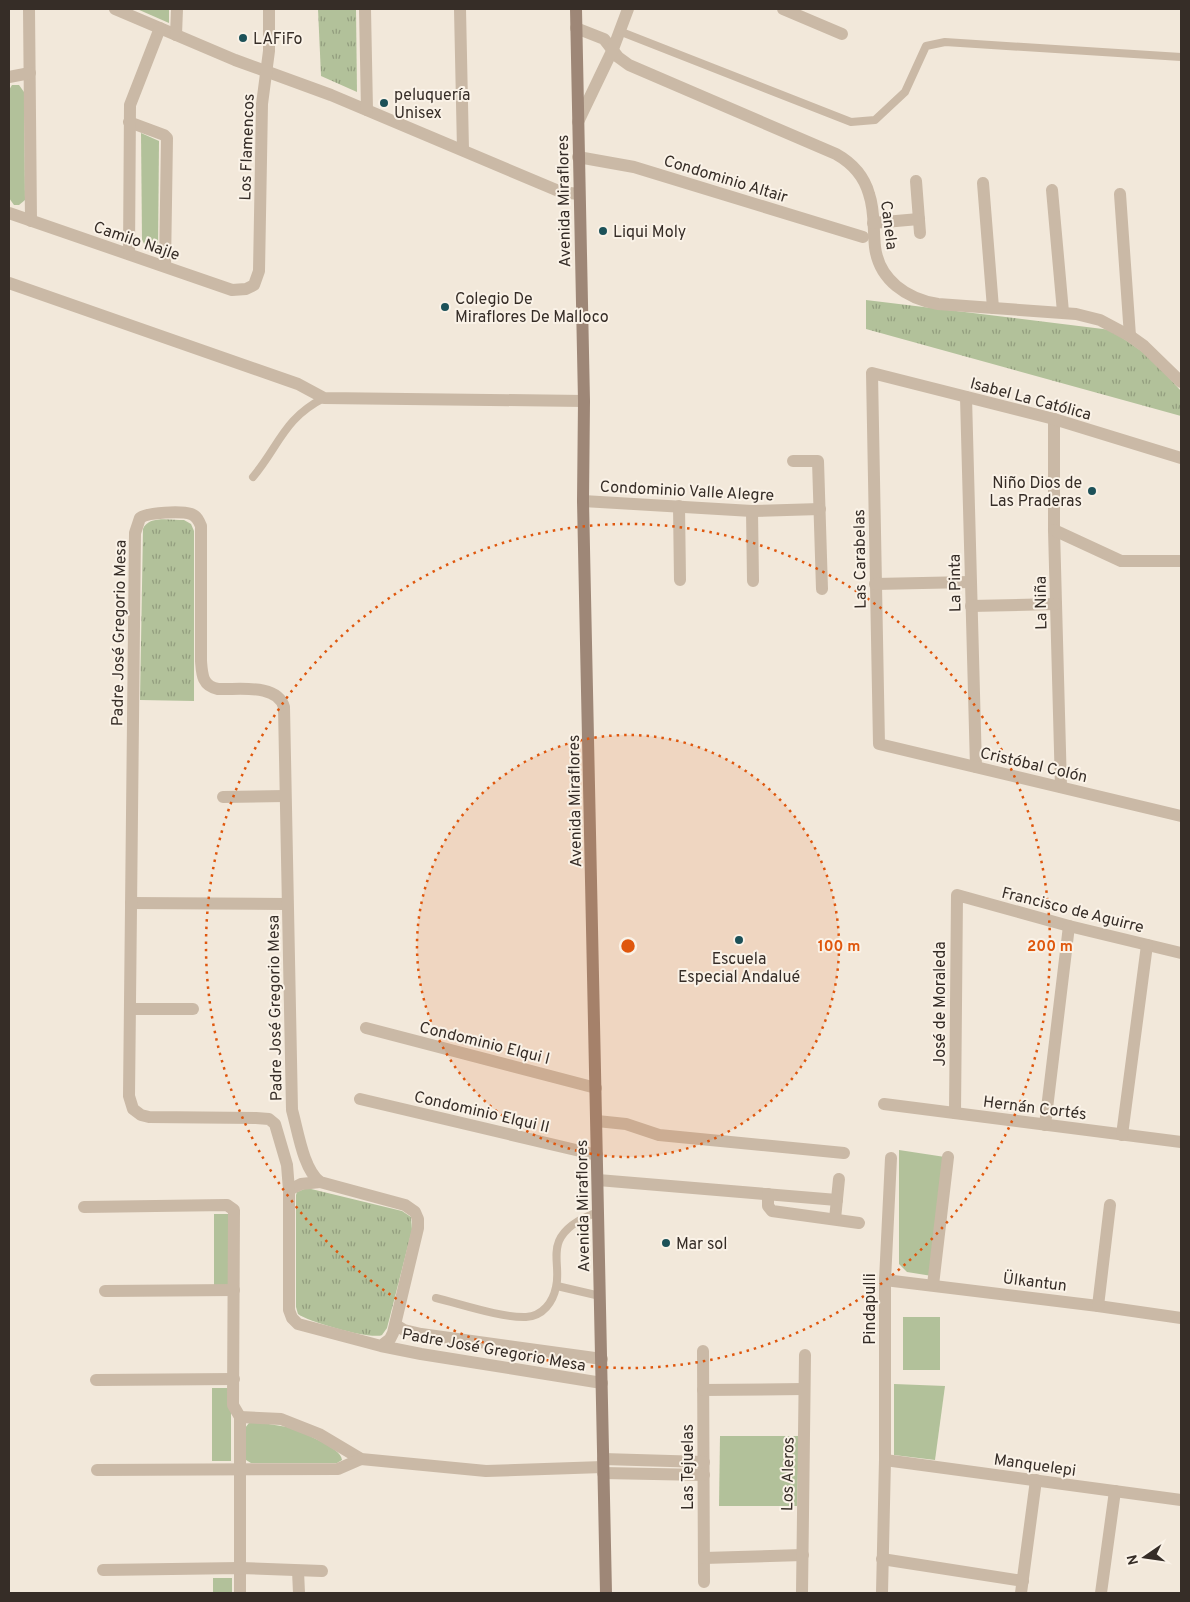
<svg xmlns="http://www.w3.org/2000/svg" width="1190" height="1602" viewBox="0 0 1190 1602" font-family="Overpass,sans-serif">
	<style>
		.green { fill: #b2c19a }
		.park { fill: url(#park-tufts) }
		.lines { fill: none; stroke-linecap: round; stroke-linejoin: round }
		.service { stroke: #cab9a6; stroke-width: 8 }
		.minor { stroke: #cab9a6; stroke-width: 12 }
		.secondary { stroke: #9e8777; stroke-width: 12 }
		.ring { fill: none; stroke: #df570d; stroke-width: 2.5; stroke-dasharray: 2.5 5 }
		.poi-dot { fill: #1c5158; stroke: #faf2e7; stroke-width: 2 }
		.labels { text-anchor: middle; stroke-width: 4; stroke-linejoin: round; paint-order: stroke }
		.poi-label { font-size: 16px; fill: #362d27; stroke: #faf2e7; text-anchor: start }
		.street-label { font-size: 16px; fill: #362d27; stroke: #faf2e7 }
		.centre { fill: #df570d; stroke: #faf2e7; stroke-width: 2.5 }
		.ring-label { font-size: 15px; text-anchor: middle; font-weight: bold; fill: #df570d; stroke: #faf2e7; stroke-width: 4; stroke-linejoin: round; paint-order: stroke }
	</style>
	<defs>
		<pattern id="park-tufts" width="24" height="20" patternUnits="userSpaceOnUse" patternTransform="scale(1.25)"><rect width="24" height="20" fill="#b2c19a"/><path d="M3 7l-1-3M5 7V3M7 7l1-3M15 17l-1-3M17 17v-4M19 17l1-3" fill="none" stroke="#929d7e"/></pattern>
	</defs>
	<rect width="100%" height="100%" fill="#f2e8da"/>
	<g class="green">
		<polygon points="137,9 169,9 169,23"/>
		<polygon points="12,85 19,85 24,92 25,200 19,205 14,205 9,198 9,90"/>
		<polygon points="141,133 159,141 158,252 147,249 142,240"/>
		<polygon points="899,1150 945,1157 932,1276 907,1272 899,1264"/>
		<rect x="214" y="1214" width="19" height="73"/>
		<rect x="903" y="1317" width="37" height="53"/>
		<polygon points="894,1384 945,1386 935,1460 894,1455"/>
		<rect x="212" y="1388" width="19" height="73"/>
		<path d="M256,1422C266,1424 277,1425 287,1427C298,1431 342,1447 342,1460L337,1463H251L246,1460L245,1428L249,1423Z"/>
		<polygon points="720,1436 799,1436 797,1506 719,1506"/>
		<rect x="213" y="1578" width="19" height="15"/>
	</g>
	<g class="park">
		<polygon points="318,9 356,9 357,92 321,76"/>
		<polygon points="866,300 1111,330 1150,357 1181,391 1181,416 866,329"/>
		<path d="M184,520L191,524L194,531V701L140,700L143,529C148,515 171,520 184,520Z"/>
		<path d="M307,1188L402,1211L411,1217L412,1230L387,1328L382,1335C371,1340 309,1322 298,1314L296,1307V1195L297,1192Z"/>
	</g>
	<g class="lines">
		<g class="service">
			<polyline points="619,31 851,122 875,120 905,92 926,46 945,42 1181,57"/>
			<path d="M253,477C279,446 284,418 324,398"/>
			<polyline points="557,1286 600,1296"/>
			<path d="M436,1298C461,1304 502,1318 526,1317C543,1316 553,1302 556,1287C560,1272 553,1255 559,1241C566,1225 584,1217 598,1212"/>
		</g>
		<g class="minor">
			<polyline points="29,9 31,221"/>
			<polyline points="115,9 235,60 331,95 561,192 579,194"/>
			<polyline points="365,9 367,110"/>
			<polyline points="460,9 463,150"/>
			<polyline points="783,9 842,34"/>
			<path d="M576,28L604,39L618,57L629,65L836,154C852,163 864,176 869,194C875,211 873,229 875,247C879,280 907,299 938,304L1076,314L1100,320L1130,336L1144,346L1181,382"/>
			<polyline points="176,35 177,9"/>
			<polyline points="9,77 30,73"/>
			<polyline points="129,122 164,135 167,138 165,266"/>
			<polyline points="578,122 613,49 628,9"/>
			<polyline points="578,157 634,167 863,237"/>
			<polyline points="916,181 920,233"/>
			<polyline points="983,183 993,308"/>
			<polyline points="1052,190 1063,312"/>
			<polyline points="1120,194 1130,336"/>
			<polyline points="9,213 232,290 246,289 254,285 259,271 262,104 269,51 269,9"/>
			<polyline points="873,223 919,219"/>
			<polyline points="129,254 130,105 160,28"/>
			<polyline points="9,283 298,384 324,398 584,401"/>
			<polyline points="966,397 976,767"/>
			<polyline points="1054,419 1054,530 1061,787"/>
			<polyline points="1181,458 1054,419 872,373 879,744 1181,816"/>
			<polyline points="793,461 818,461 822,589"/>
			<polyline points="583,501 752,511 820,509"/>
			<polyline points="679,506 680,580"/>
			<polyline points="752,511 753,581"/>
			<polyline points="1054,530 1121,561 1181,561"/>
			<polyline points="875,584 970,582"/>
			<polyline points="971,606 1056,604"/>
			<polyline points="223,797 285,796"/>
			<polyline points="131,903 287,904"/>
			<polyline points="131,1009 193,1009"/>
			<polyline points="366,1028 596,1088"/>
			<polyline points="360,1099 597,1155"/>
			<polyline points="884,1104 1181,1142"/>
			<polyline points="955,1113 957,895 1069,926 1181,953"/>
			<polyline points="597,1121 626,1124 659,1135 844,1153"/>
			<polyline points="1045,1125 1069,926"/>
			<polyline points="1122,1135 1147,945"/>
			<polyline points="598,1180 837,1200"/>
			<polyline points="289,1190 301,1184 320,1182"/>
			<polyline points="768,1194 768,1206 772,1211 859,1223"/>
			<polyline points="84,1207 227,1205 234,1210 233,1405 240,1417 240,1593"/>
			<polyline points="835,1219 839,1179"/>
			<polyline points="885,1280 1098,1306 1181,1318"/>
			<polyline points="933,1285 948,1157"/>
			<polyline points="105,1291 234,1290"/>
			<polyline points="1098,1306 1110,1205"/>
			<polyline points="396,1325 404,1330 421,1334 602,1359"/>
			<path d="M381,1346L390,1339L393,1333L418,1228V1219L415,1212L405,1205L320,1182C303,1169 298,1131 292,1110L284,707C277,683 238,690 218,689C202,686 202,674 201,661V526C199,521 197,516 191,514C182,511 148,512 140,518L135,533L129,1096L133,1109L141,1115L149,1117L256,1118L269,1119L275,1124L287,1165L289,1190V1310L292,1318L298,1324L381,1346L421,1354L602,1383"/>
			<polyline points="703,1351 704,1582"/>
			<polyline points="96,1380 234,1379"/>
			<polyline points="703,1390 804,1389"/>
			<polyline points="240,1417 281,1419 319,1434 361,1459 486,1471 603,1467"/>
			<polyline points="603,1459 704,1462"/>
			<polyline points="885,1460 1181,1500"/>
			<polyline points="97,1470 338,1469 361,1459"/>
			<polyline points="603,1473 704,1475"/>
			<polyline points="704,1558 803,1555"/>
			<polyline points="882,1559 1023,1581"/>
			<polyline points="103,1570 240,1568 322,1571"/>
			<polyline points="298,1571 299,1593"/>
			<polyline points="802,1593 805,1355"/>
			<polyline points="882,1593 885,1460 885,1280 891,1158"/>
			<polyline points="1021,1593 1036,1480"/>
			<polyline points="1101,1593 1115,1491"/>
		</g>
		<polyline class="secondary" points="576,9 584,401 583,501 606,1593"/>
	</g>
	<circle cx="628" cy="946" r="211" fill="#df570d" fill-opacity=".12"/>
	<g class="ring">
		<circle cx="628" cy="946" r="211"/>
		<circle cx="628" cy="946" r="422"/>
	</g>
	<g class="poi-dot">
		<circle cx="243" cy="38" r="5"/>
		<circle cx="384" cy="103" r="5"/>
		<circle cx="603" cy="231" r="5"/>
		<circle cx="445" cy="307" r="5"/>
		<circle cx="1092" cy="491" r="5"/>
		<circle cx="739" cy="940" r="5"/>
		<circle cx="666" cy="1243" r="5"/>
	</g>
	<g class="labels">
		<g class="poi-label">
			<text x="253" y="44">LAFiFo</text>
			<text x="394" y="100">peluquería<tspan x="394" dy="18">Unisex</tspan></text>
			<text x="613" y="237">Liqui Moly</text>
			<text x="455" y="304">Colegio De<tspan x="455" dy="18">Miraflores De Malloco</tspan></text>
			<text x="1082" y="488" text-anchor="end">Niño Dios de<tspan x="1082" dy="18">Las Praderas</tspan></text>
			<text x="739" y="964" text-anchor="middle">Escuela<tspan x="739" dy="18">Especial Andalué</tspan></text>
			<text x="676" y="1249">Mar sol</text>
		</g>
		<g class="street-label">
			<text transform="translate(246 147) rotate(-88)" y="6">Los Flamencos</text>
			<text transform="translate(726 178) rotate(17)" y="6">Condominio Altair</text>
			<text transform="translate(563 201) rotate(-91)" y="6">Avenida Miraflores</text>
			<text transform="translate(890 225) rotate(83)" y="6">Canela</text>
			<text transform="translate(137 240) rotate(19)" y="6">Camilo Najle</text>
			<text transform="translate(1031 398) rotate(15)" y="6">Isabel La Católica</text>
			<text transform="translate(687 490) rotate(3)" y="6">Condominio Valle Alegre</text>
			<text transform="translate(859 559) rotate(-91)" y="6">Las Carabelas</text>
			<text transform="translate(954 583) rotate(-91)" y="6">La Pinta</text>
			<text transform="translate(1040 603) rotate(-91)" y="6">La Niña</text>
			<text transform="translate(118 633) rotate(-89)" y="6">Padre José Gregorio Mesa</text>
			<text transform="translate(1034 764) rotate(13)" y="6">Cristóbal Colón</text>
			<text transform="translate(574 801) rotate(-91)" y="6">Avenida Miraflores</text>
			<text transform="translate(1073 909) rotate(14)" y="6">Francisco de Aguirre</text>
			<text transform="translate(939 1004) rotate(-90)" y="6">José de Moraleda</text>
			<text transform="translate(274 1008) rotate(-91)" y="6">Padre José Gregorio Mesa</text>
			<text transform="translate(485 1042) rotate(14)" y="6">Condominio Elqui I</text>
			<text transform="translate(1035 1107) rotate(7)" y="6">Hernán Cortés</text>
			<text transform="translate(482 1111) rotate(13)" y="6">Condominio Elqui II</text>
			<text transform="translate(582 1206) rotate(-91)" y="6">Avenida Miraflores</text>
			<text transform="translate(1035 1281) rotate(7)" y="6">Ülkantun</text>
			<text transform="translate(869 1309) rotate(-90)" y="6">Pindapulli</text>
			<text transform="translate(494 1349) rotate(10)" y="6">Padre José Gregorio Mesa</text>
			<text transform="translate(1035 1464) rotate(8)" y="6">Manquelepi</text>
			<text transform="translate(687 1467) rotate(-90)" y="6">Las Tejuelas</text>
			<text transform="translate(787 1474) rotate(-89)" y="6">Los Aleros</text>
		</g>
	</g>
	<circle cx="628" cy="946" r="8" class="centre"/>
	<g class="ring-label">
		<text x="839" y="951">100 m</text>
		<text x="1050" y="951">200 m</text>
	</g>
	<rect width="1190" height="1602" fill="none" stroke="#362d27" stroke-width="20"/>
	<g transform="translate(1145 1557) rotate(257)" stroke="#faf2e7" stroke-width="4" paint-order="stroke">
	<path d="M0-4L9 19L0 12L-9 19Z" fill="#362d27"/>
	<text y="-8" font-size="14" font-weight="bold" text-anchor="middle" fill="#362d27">N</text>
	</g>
</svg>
